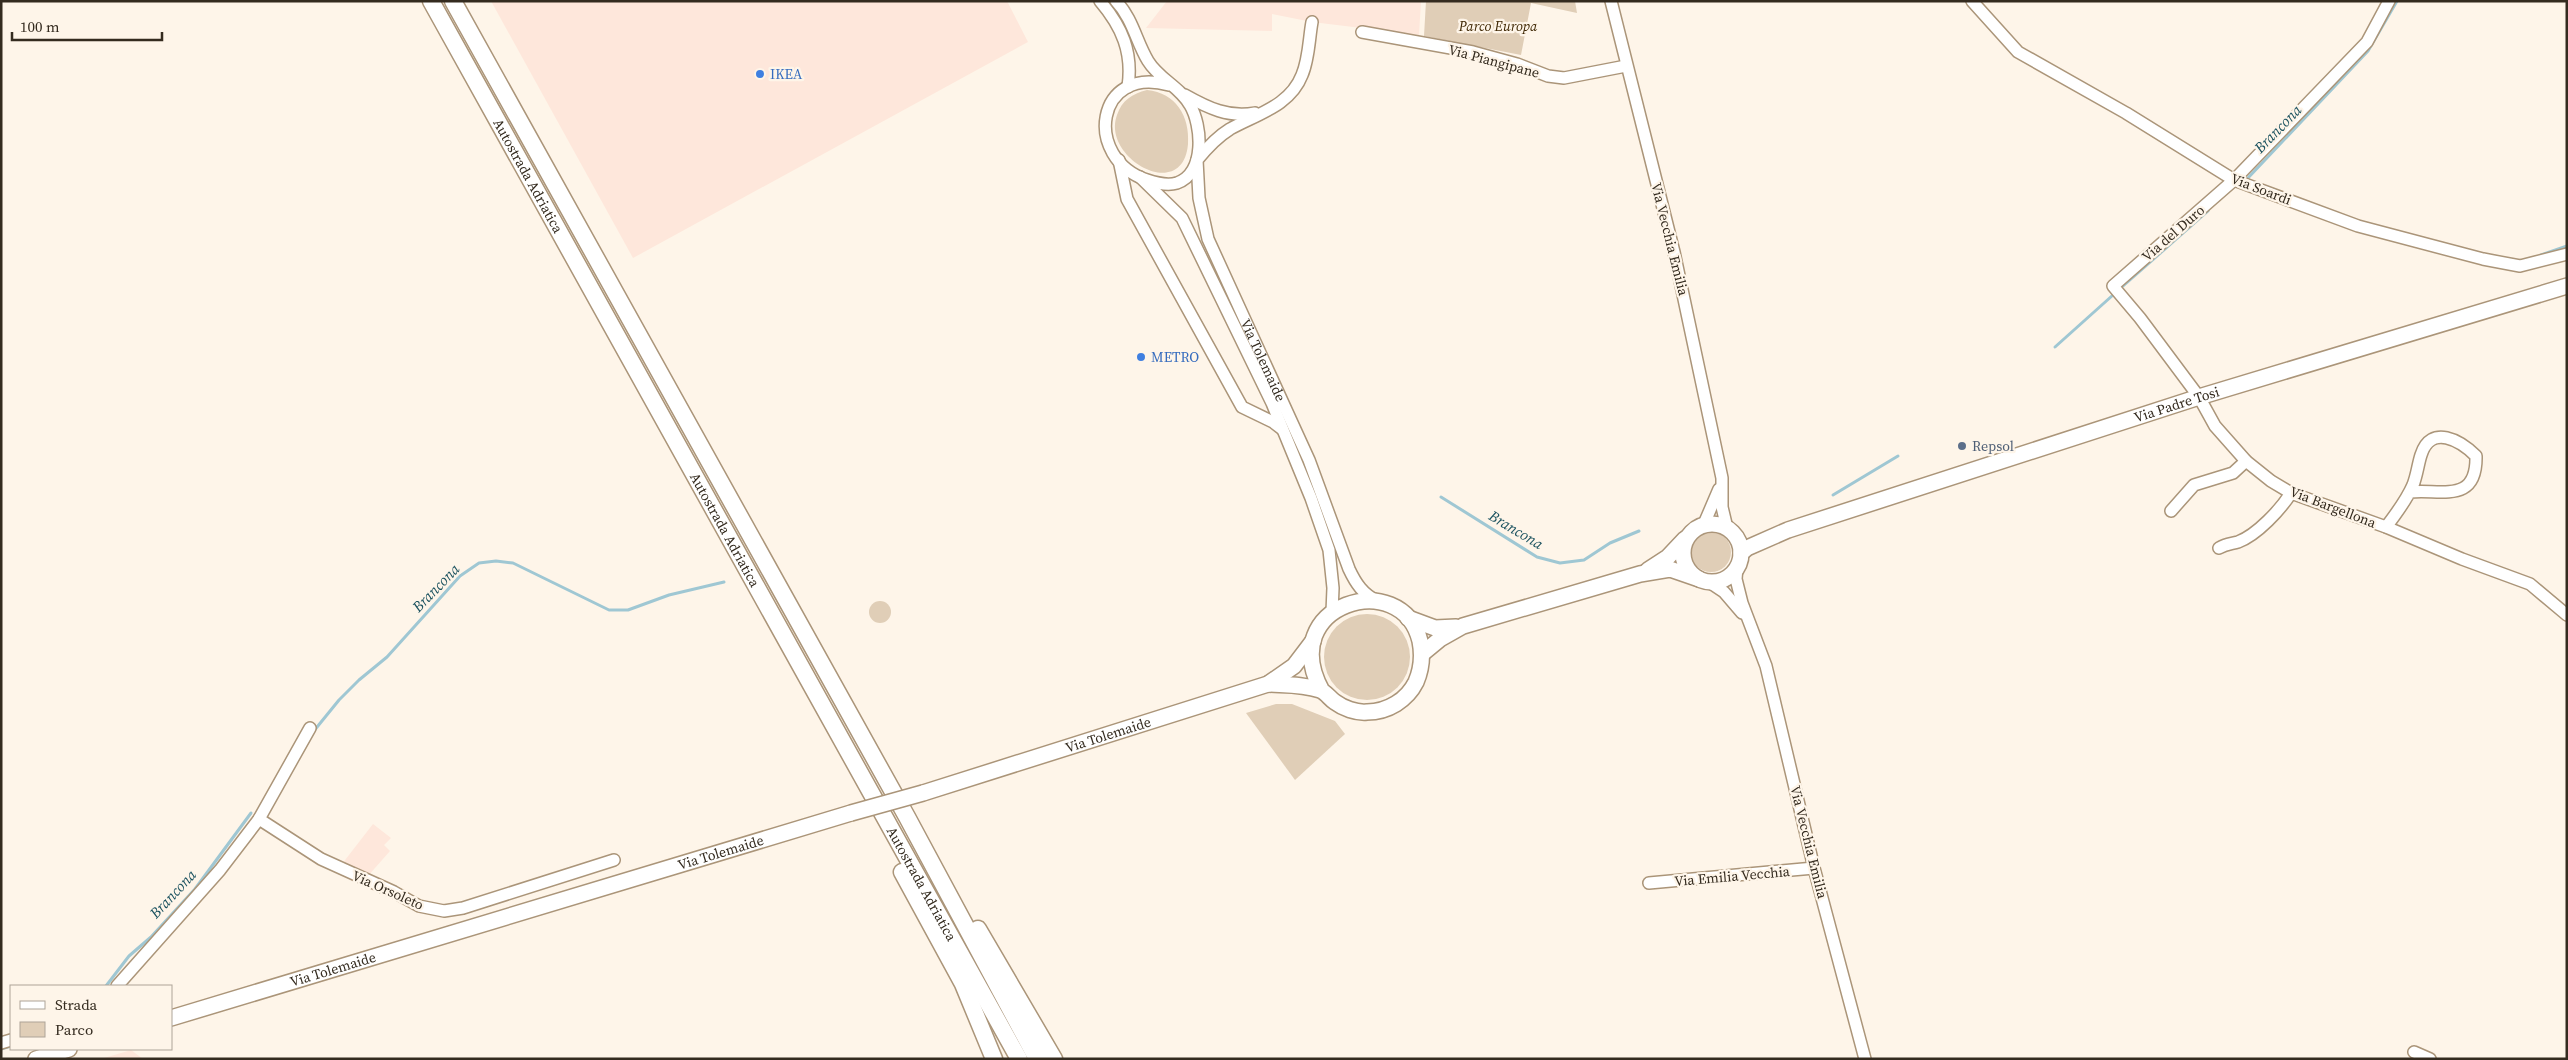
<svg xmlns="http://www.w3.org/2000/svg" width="2568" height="1060" viewBox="0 0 2568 1060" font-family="'Source Serif 4',serif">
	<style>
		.commercial { fill: #fee7db }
		.green { fill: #e0ceb7 }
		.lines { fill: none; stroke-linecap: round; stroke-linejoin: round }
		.stream { stroke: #9fc7d3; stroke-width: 3 }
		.minor-casing { stroke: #ab9579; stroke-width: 14 }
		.major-casing { stroke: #ab9579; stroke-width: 18 }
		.highway-casing { stroke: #ab9579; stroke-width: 19 }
		.minor { stroke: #fff; stroke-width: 11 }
		.major { stroke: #fff; stroke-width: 15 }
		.highway { stroke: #fff; stroke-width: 16 }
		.major-bridge-casing { stroke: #ab9579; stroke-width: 18; stroke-linecap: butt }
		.major-bridge { stroke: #fff; stroke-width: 15 }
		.shop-dot { fill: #3f7fe0; stroke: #fef5e9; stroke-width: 2 }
		.service-dot { fill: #5c6f8a; stroke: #fef5e9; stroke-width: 2 }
		.labels { text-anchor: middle; stroke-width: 4.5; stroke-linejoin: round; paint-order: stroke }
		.park-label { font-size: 14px; font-style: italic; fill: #3f2703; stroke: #fef5e9 }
		.street-label { font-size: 14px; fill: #342b1f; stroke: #fef5e9 }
		.shop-label { font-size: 14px; fill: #366cbe; stroke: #fef5e9; text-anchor: start }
		.service-label { font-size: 14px; fill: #4e5e75; stroke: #fef5e9; text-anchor: start }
		.water-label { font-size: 15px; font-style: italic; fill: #1b525f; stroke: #fef5e9 }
	</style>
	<rect width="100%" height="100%" fill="#fef5e9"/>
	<g class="commercial">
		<polygon points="491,1 1007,1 1028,42 633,258"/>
		<polygon points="1167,1 1421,1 1419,35 1312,22 1272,14 1272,31 1146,28"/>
		<polygon points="373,824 391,838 384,845 390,851 367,877 342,864"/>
		<polygon points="131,1050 143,1059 101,1059"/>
	</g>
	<g class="green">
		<polygon points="1426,1 1575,1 1577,13 1531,3 1521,55 1424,36"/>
		<path d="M1147,90C1176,93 1190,116 1188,144C1183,204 1101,158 1117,115C1122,100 1132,94 1147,90Z"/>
		<circle cx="1711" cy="552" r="20"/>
		<circle cx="880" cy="612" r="11"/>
		<circle cx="1367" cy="657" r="43"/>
		<polygon points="1276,704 1292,704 1335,721 1345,734 1295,780 1246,713"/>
	</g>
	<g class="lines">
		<g class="stream">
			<polyline points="2247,179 2368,51 2397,1"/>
			<polyline points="2541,255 2567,246"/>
			<polyline points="2123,286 2208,211"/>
			<polyline points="2055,347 2113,295"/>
			<polyline points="1833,495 1898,456"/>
			<polyline points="1441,497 1537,557 1560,563 1584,560 1610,543 1639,531"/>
			<polyline points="313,732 339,700 359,680 387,657 460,576 479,563 496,561 513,563 609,610 628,610 669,595 724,582"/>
			<polyline points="106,986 129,956 151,937 195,889 251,813"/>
			<polyline points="1,1049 11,1046"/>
		</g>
		<defs>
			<g id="minor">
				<path d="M1100,1C1122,27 1133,52 1128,87"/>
				<path d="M1116,1C1133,19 1136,41 1148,61C1159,79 1180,87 1190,105C1202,125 1206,173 1177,183C1167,186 1156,183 1147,180C1082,158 1096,64 1169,85"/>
				<polyline points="1611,1 1674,252 1722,478 1722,507 1727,528"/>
				<polyline points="1972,1 2018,52 2126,113 2234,180 2358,226 2483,259 2520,266 2567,254"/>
				<polyline points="2389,1 2367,42 2234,180 2113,286 2140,318 2199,397 2215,426 2246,461 2271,481 2291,493 2386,527 2462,559 2530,584 2567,615"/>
				<path id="s1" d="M1312,22C1309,38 1309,59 1302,75C1290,106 1257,114 1230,129C1217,137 1206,149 1197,160L1199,198L1208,239L1309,460L1349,569C1356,584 1363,594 1377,601"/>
				<polyline points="1362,32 1473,52 1517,64 1548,76 1564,78 1626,66"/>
				<path d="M1185,95C1208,108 1229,118 1255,113"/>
				<polyline points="1119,160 1127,199 1242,407 1273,422 1282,429"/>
				<polyline points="1140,177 1182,218 1272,403 1311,498 1329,550 1333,588 1332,612"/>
				<polyline points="2171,511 2194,485 2233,473 2246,461"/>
				<polyline points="1704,524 1719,489"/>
				<path d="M2386,527C2396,514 2407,499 2413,485C2417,475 2418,464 2421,455C2431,423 2461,441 2476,456C2477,504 2442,489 2410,492"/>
				<path d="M2219,548C2226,544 2231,544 2238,542C2257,535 2281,509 2291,493"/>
				<polyline points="1737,567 1736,579 1742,603 1766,666 1814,868 1865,1059"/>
				<polyline points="1709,582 1724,592 1742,613"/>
				<polyline points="259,819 321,859 394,892 419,906 444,911 463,908 614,860"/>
				<polyline points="1649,883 1814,868"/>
				<polyline points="117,986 220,870 259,819 310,728"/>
				<polyline points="1,1043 11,1040"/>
				<polyline points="2414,1052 2430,1059"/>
			</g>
			<g id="major">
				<circle cx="1712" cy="553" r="29"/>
				<path id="s2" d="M1741,553L1747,548L1788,530L2199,397L2567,286"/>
				<polyline points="1648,570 1668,557 1685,539"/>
				<polyline points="1408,618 1435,628 1456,627"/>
				<polyline points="1423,653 1440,639 1463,626 1640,574 1670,569 1699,579"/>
				<path d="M1268,684C1286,685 1303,684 1320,690C1326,692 1330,699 1335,702C1343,708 1356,713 1367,712C1388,712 1407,700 1416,682C1422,668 1423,656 1420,641C1402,566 1274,604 1322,691"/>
				<path id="s3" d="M923,793L1268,684L1294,666L1313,641"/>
				<path id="s4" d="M171,1018L851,813"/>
				<polyline points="36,1059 69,1049"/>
			</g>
			<g id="highway">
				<path id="s5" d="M431,1L1019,1059"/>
				<polyline points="453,1 907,817 1037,1059"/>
				<polyline points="902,872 963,984 994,1059"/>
				<polyline points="978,929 1054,1059"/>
			</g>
		</defs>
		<use href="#minor" class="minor-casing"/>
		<use href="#major" class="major-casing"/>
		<use href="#highway" class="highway-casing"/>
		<use href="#minor" class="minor"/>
		<use href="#major" class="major"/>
		<use href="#highway" class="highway"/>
		<defs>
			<polyline id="major-bridge" points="851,813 923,793"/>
		</defs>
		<use href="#major-bridge" class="major-bridge-casing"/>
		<use href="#major-bridge" class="major-bridge"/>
	</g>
	<g class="shop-dot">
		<circle cx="760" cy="74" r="5"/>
		<circle cx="1141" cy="357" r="5"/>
	</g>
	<circle class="service-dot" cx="1962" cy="446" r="5"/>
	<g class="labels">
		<g class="park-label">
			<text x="1498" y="31">Parco Europa</text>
		</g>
		<g class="street-label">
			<text transform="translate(1494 61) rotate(15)" y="5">Via Piangipane</text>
			<text dy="5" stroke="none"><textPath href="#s5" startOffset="200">Autostrada Adriatica</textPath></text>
			<text transform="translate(2261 189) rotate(21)" y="5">Via Soardi</text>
			<text transform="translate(2173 233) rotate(-41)" y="5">Via del Duro</text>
			<text transform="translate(1670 239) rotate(76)" y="5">Via Vecchia Emilia</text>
			<text dy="5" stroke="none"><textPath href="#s1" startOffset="405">Via Tolemaide</textPath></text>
			<text dy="5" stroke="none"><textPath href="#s2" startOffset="461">Via Padre Tosi</textPath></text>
			<text transform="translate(2333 507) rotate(21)" y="5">Via Bargellona</text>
			<text dy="5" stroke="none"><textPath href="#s5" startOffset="605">Autostrada Adriatica</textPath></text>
			<text dy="5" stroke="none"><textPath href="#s3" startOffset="194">Via Tolemaide</textPath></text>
			<text transform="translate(1809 842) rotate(76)" y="5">Via Vecchia Emilia</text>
			<text dy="5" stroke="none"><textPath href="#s4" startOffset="574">Via Tolemaide</textPath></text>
			<text transform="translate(1732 876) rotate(-5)" y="5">Via Emilia Vecchia</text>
			<text dy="5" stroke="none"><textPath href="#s5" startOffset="1010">Autostrada Adriatica</textPath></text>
			<text transform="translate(388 890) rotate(24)" y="5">Via Orsoleto</text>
			<text dy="5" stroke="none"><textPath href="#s4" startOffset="169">Via Tolemaide</textPath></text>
		</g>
		<g class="shop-label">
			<text x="770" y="79">IKEA</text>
			<text x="1151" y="362">METRO</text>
		</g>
		<g class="service-label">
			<text x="1972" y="451">Repsol</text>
		</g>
		<g class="water-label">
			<text transform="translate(2278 129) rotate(-46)" y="5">Brancona</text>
			<text transform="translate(1516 530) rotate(31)" y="5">Brancona</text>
			<text transform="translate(436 588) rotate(-46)" y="5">Brancona</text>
			<text transform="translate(173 894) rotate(-47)" y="5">Brancona</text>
		</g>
	</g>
	<rect width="2568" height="1060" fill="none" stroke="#342b1f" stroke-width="5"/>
	<rect x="10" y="985" width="162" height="65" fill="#fef5e9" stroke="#ada498"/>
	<rect x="20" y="1001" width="25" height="8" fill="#ffffff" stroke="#ada498"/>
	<text x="55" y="1010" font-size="15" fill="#342b1f">Strada</text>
	<rect x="20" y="1022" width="25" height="15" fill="#e0ceb7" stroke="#ada498"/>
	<text x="55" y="1035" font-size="15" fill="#342b1f">Parco</text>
	<path d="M12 32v8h150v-8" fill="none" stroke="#342b1f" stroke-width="2.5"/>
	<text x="20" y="32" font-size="15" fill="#342b1f" stroke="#fef5e9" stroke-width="4" paint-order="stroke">100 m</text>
</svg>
